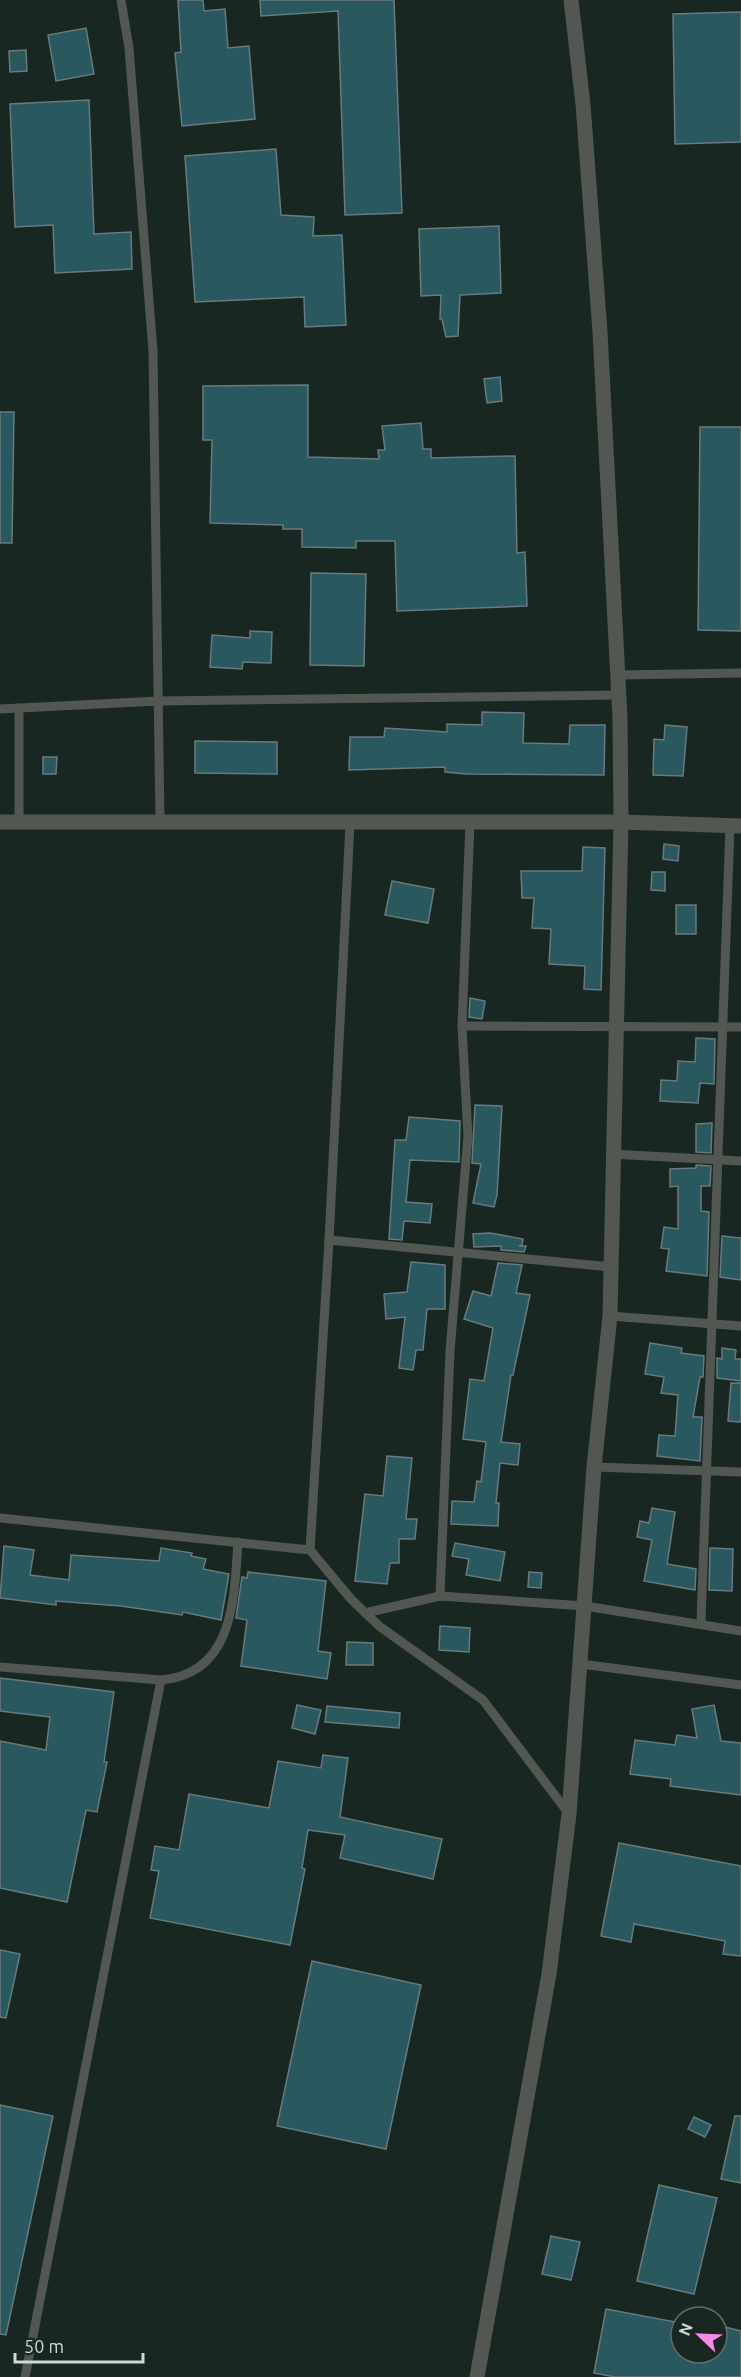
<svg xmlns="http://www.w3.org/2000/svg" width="741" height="2377" viewBox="0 0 741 2377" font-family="Ubuntu,sans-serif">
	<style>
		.building { fill: #2a585f; stroke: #697a7d; stroke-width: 1.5 }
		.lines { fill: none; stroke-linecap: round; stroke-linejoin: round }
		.lane { stroke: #525752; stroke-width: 9 }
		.street { stroke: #525752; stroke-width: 15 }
	</style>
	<rect width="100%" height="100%" fill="#192723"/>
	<g class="building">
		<polygon points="178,0 203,0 204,11 225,9 228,48 249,46 255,119 182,126 175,53 181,52"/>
		<polygon points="260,0 394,0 402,213 345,215 338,11 261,16"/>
		<polygon points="741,12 741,142 675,144 673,14"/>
		<polygon points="86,28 94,74 56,81 48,35"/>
		<polygon points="26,50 27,71 10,72 9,51"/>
		<polygon points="89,100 94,234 131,232 132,269 55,273 53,225 15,227 10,104"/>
		<polygon points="276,149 281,215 314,217 313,236 342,235 346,325 305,327 304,297 195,302 185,156"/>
		<polygon points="499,226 501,293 460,295 458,336 446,337 442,319 440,319 441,295 421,296 419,229"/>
		<polygon points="500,377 502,401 487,403 484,379"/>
		<polygon points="308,385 308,457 379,459 378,450 385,450 382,426 421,423 423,449 431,449 431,458 515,456 517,553 525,552 527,606 397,611 395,541 356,541 356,548 302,547 302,529 283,529 283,525 210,523 212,440 203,440 203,386"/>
		<polygon points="0,412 14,412 12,543 0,543"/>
		<polygon points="700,427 741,427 741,631 698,630"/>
		<polygon points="311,573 366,574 364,666 310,665"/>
		<polygon points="250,631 272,632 271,663 243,662 242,669 210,667 212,635 250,638"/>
		<polygon points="482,712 524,713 523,743 569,744 570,725 605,725 604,775 467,774 445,772 445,767 349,770 350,737 384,737 385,728 447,732 447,724 482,725"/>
		<polygon points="665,725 687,727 683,776 653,775 654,739 664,740"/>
		<polygon points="195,741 277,742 277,774 195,773"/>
		<polygon points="43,757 57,757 56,774 43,774"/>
		<polygon points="664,844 679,846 678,861 663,859"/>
		<polygon points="583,847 605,848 601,990 584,989 585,966 549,964 551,929 532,928 534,898 522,898 521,871 582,871"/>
		<polygon points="652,872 665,872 665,891 651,890"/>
		<polygon points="392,881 434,889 428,923 385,915"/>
		<rect x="676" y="905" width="20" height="29"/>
		<polygon points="470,998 485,1001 482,1019 469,1017"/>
		<polygon points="696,1038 715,1039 714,1084 700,1083 698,1103 660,1101 661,1080 677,1081 678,1061 695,1062"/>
		<polygon points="475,1105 502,1106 497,1195 494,1207 473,1203 481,1164 472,1163"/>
		<polygon points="409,1117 460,1121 459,1162 410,1160 406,1202 432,1204 430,1223 404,1221 402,1240 389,1239 395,1140 406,1140"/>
		<polygon points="712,1123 711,1153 696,1152 696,1124"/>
		<polygon points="696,1165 711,1166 710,1186 701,1186 701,1211 709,1212 707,1276 666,1271 669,1249 661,1248 664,1227 678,1229 678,1186 670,1187 670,1169 696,1168"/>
		<polygon points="490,1233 523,1239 522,1245 519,1246 526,1246 524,1252 501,1250 501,1246 474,1247 473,1234"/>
		<polygon points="722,1236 741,1238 741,1280 720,1277"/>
		<polygon points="411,1262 445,1265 445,1309 427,1309 423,1350 416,1350 413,1370 399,1368 405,1317 386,1319 384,1294 407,1292"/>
		<polygon points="498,1263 522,1265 516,1293 530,1295 513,1375 511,1375 501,1442 520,1444 518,1465 500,1463 496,1503 499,1503 498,1526 451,1524 452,1501 474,1502 477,1481 481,1482 486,1442 463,1439 470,1379 484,1381 493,1328 464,1319 473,1291 491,1296"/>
		<polygon points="650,1343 682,1348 681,1353 704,1356 703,1377 700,1377 693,1417 702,1417 700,1461 657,1456 659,1435 675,1436 678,1395 661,1393 664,1377 645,1374"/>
		<polygon points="722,1348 736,1350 735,1359 741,1359 741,1381 717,1378 717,1358 722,1359"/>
		<polygon points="731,1383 741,1383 741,1422 728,1421"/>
		<polygon points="387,1456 412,1458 406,1519 417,1519 415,1539 399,1539 399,1563 390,1563 387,1584 355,1581 365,1494 383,1496"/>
		<polygon points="652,1508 675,1512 667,1564 696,1569 695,1590 644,1581 652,1540 637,1537 640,1521 649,1523"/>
		<polygon points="455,1543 505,1552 500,1581 466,1575 469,1559 452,1556"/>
		<polygon points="4,1546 34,1550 30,1575 69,1580 71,1555 159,1561 161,1548 192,1553 191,1556 206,1559 203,1569 229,1574 221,1620 183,1612 182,1615 121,1606 56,1601 56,1605 0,1598"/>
		<polygon points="710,1548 733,1549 732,1591 709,1590"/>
		<polygon points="248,1572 326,1581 318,1651 331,1653 327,1679 241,1666 247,1620 236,1618 242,1577 247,1578"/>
		<polygon points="529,1572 542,1573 541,1588 528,1587"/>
		<polygon points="440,1626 470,1628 469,1652 439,1650"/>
		<polygon points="347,1642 373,1643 373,1665 346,1665"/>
		<polygon points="0,1678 114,1692 104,1762 107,1762 97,1812 86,1810 67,1902 0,1888 0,1741 46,1750 50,1717 0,1711"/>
		<polygon points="297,1705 321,1710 315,1734 292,1728"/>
		<polygon points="714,1705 721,1741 741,1743 741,1795 670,1786 671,1779 630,1774 635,1740 675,1745 677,1735 697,1738 692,1709"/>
		<polygon points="327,1706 400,1713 399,1728 325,1722"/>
		<polygon points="323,1755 348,1758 340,1817 442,1839 433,1879 340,1858 345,1835 308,1830 302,1868 305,1869 290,1945 150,1918 159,1871 151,1870 155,1846 179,1850 189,1794 269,1808 278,1761 321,1768"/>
		<polygon points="619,1843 741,1866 741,1956 723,1954 725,1941 634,1924 631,1942 601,1936"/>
		<polygon points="0,1950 20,1954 6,2018 0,2017"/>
		<polygon points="312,1961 421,1985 386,2149 277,2126"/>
		<polygon points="0,2105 53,2116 6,2335 0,2334"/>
		<polygon points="735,2116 741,2116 741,2183 721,2179"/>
		<polygon points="694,2117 711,2125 705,2137 688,2129"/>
		<polygon points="659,2185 717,2198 694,2294 637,2281"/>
		<polygon points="551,2236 580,2242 571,2280 542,2274"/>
		<polygon points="606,2309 681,2323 681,2353 717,2353 717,2325 741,2331 741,2377 615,2377 594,2373"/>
	</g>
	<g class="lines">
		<g class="lane">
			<polyline points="121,0 129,48 153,351 160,821"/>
			<polyline points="618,675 741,673"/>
			<polyline points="19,708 19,822"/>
			<polyline points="0,709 158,701 619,695"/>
			<polyline points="350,824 329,1240 310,1550 351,1599 379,1626 483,1700 569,1814"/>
			<polyline points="462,1026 741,1027"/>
			<polyline points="611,1154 741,1161"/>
			<polyline points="329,1240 611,1267"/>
			<polyline points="610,1316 741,1326"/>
			<polyline points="594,1467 741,1472"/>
			<polyline points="0,1518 310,1550"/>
			<polyline points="440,1596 450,1351 468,1136 462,1026 470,822"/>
			<polyline points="365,1613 440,1596 585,1606 741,1631"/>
			<polyline points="701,1622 730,826"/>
			<polyline points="581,1664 741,1685"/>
			<path d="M0,1667L161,1680C234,1674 234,1599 238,1542"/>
			<polyline points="25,2377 161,1680"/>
		</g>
		<g class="street">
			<polyline points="0,822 621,822 741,826"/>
			<polyline points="477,2377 549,1974 569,1814 594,1467 610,1316 621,822 620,718 600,332 583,104 571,0"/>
		</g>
	</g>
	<g transform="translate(699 2335) rotate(293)"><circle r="28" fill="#192723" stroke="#626e6b" stroke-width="1.5"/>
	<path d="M0-4.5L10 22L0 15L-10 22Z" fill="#f888ea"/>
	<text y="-9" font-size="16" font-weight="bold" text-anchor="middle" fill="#d0d8d6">N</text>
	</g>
	<path d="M15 2353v9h128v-9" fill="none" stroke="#d0d8d6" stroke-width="3"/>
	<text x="24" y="2353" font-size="18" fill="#d0d8d6" stroke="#192723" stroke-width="4.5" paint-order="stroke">50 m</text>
</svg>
